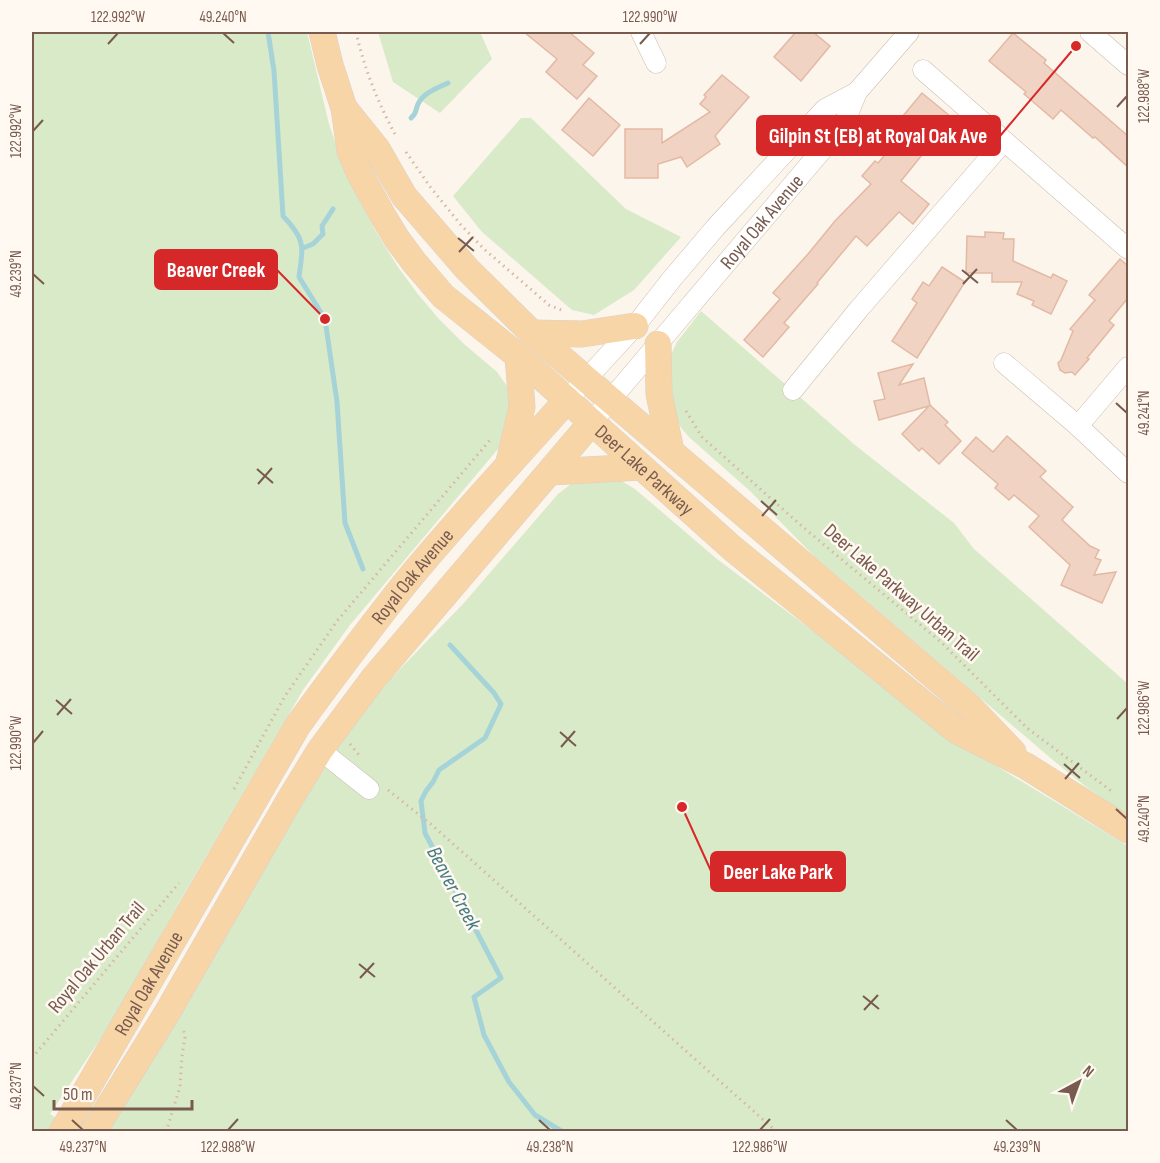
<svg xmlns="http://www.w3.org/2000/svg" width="1160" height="1163" viewBox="0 0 1160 1163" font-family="'Sofia Sans Condensed',sans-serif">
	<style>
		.green { fill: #d9eac9 }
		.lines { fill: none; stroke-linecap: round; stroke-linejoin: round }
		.stream { stroke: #a6d3d8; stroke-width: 5 }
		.building { fill: #f1d3c3; stroke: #e3b9a4; stroke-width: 1.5 }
		.minor-casing { stroke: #cfbcb0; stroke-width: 21 }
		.major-casing { stroke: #d9d1cd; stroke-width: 27 }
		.path { stroke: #d7b6a6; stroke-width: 3; stroke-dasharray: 1.5 4.5; stroke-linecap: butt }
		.minor { stroke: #fff; stroke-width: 20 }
		.major { stroke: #f8d5a7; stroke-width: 26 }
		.ticks { fill: none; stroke: #785a4e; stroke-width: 2 }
		.labels { text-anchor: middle; stroke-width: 5; stroke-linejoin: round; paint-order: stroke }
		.street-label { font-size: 20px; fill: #785a4e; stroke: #fff9f2 }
		.water-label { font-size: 21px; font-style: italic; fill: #447c83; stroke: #fff9f2 }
		.leader { fill: none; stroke: #d62828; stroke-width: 2 }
		.callout-dot { fill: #d62828; stroke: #fff9f2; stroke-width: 2 }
		.callout { fill: #d62828; stroke: #d62828; stroke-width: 2 }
		.callout-label { font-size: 21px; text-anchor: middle; font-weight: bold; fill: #fff }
		.neatline { fill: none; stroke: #785a4e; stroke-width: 2 }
		.ticks-label { font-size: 15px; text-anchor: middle; fill: #785a4e }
	</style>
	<rect width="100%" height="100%" fill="#fcf5eb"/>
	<g class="green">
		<polygon points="32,32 307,32 329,124 342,162 355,192 375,230 398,267 417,293 439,319 464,344 497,372 507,386 511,395 503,443 350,625 303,690 181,899 111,1023 50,1114 79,1132 32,1131"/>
		<polygon points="378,32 480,32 492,59 440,113 393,82"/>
		<polygon points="521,118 531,118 626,209 681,237 634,290 594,315 572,310 482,232 453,196"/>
		<polygon points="701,311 855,445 954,523 974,549 1128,684 1128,816 1085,786 1054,761 815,557 750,491 690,438 682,429 677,421 670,402 669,359 677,342"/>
		<polygon points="576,480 620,480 635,489 717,559 950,734 993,764 1128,846 1128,1131 108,1132 312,783 367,703 463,604 558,494"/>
	</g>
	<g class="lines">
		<g class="stream">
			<path d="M268,32L274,71L283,216C306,240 303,246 299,277L325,319L337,402L345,523L363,569"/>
			<path d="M411,118C417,113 415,111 418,104C423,93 437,88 448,83"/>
			<polyline points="303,248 313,244 323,234 322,226 333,209"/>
			<polyline points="450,645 494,693 501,704 485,738 439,770 433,782 426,791 421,801 425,833 501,978 474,997 484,1035 509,1082 535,1115 563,1132"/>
		</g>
	</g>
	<g class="building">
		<polygon points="524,32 569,32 594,53 583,65 597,76 577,99 546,72 557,59"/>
		<polygon points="796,32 813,32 830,46 801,81 774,57"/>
		<polygon points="1013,33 1046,60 1044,63 1128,136 1128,167 1095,137 1093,138 1061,110 1053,119 1024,94 1026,92 989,61"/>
		<polygon points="722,75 749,97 715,136 720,144 687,167 681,157 658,164 658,178 625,178 625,129 662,129 662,143 710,112 700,104 706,97 704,95"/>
		<polygon points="922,93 950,116 924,149 926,150 901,181 929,204 913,224 899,212 867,246 856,236 817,283 818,284 784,323 789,327 763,357 744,340 780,299 773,293 808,254 835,221 871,184 862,176 875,161 878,163 912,123 903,116"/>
		<polygon points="589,98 620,125 593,156 562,130"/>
		<polygon points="985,232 1004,233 1003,239 1014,239 1013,261 1051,278 1053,274 1067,281 1051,314 1032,305 1034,301 1017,294 1022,282 992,282 992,273 966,273 967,236 985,237"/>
		<polygon points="1120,259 1128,266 1128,298 1109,321 1114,325 1087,358 1089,359 1075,375 1072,372 1065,373 1060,370 1058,363 1061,360 1073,331 1070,329 1095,300 1089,295"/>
		<polygon points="942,267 965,282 917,358 892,341 917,303 912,299 923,282 929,286"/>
		<polygon points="913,364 899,385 924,378 930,405 948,422 945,425 961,441 939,464 922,448 919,451 902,434 929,406 879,420 874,401 885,399 878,373"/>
		<polygon points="1007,436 1046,471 1040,477 1073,507 1062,520 1090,546 1099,550 1095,558 1101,560 1094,575 1116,572 1102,603 1061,585 1070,565 1029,527 1039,516 1014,495 1009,500 995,488 998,484 962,453 976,437 993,452"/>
	</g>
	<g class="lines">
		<defs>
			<g id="minor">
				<polyline points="641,32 656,63"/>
				<polyline points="1090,32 1128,65"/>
				<polyline points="923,70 1128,249"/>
				<polyline points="1004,363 1078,426 1128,367"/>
				<polyline points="793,390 859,309 1004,141"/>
				<polyline points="567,400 635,326 671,280 715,228 825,109 857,92"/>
				<path id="s1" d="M591,423L844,124L857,92L909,32"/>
				<polyline points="1078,426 1128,473"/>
				<polyline points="320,750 369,789"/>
			</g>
			<g id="major">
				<path id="s2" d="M322,32L330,65L344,108L350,151L360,174L383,216L397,239L414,262L443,296L518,356L732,548L957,731L1026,766L1128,830"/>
				<polyline points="344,108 377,149 404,196 467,269 532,333 970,707 1013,752"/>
				<polyline points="532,333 582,334 635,326"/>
				<polyline points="658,344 659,394 671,451"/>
				<polyline points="509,462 522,407 518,356"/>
				<polyline points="550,472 641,467"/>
				<path id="s3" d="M62,1132L298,725C332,678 367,632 403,586C455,522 512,462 567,400"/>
				<polyline points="93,1132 167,1013 290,799 320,750 373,679 591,423"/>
			</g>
		</defs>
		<use href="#minor" class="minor-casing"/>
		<use href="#major" class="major-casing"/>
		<g class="path">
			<path d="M356,32C364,68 378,103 396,136"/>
			<polyline points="406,152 431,188 461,225 484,249 549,305 564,311"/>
			<polyline points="686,411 702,437 804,528 941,642 1027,728 1114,793"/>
			<polyline points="350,744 359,755"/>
			<polyline points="234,789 285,696 337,621 490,440"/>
			<polyline points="388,790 433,826 777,1132"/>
			<polyline points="32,1058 179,883"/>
			<polyline points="166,1132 180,1087 182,1056 185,1037 183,1028"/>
		</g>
		<use href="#minor" class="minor"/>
		<use href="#major" class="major"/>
	</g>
	<path class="ticks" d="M223,33L234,43M108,44L118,33M640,44L650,33M1117,107L1127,96M33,131L43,120M458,238L474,251M459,252L473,237M962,270L978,283M33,274L44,284M963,284L977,269M1116,403L1127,413M257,469L273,483M258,484L272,468M761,501L777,515M762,516L776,500M56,700L72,714M57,715L71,699M1117,719L1127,708M560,732L576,746M33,743L43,731M561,747L575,731M1064,764L1080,778M1065,779L1079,763M1116,809L1127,819M359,964L375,977M360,978L374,963M863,996L879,1009M864,1010L878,995M33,1086L44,1096M72,1120L83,1130M539,1120L550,1130M1006,1120L1017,1130M228,1130L238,1119M760,1130L770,1119"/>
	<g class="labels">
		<g class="street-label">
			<text dy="7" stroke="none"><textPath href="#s1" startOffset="264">Royal Oak Avenue</textPath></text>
			<text dy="7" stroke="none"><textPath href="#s2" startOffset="562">Deer Lake Parkway</textPath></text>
			<text dy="7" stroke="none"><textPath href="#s3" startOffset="658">Royal Oak Avenue</textPath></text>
			<text transform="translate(902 592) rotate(41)" y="7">Deer Lake Parkway Urban Trail</text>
			<text transform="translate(96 957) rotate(-50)" y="7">Royal Oak Urban Trail</text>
			<text dy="7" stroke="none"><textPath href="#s3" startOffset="172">Royal Oak Avenue</textPath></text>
		</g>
		<g class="water-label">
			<text transform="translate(454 888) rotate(62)" y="7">Beaver Creek</text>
		</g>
	</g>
	<path class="leader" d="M1076 46L1000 136M325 319L277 270M682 807L711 871"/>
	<g class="callout-dot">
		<circle cx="1076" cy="46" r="6"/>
		<circle cx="325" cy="319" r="6"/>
		<circle cx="682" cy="807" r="6"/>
	</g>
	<g class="callout">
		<rect x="757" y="116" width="243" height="39" rx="6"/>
		<rect x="155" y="250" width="122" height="39" rx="6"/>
		<rect x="711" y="852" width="134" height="39" rx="6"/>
	</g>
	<g class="callout-label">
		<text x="878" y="143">Gilpin St (EB) at Royal Oak Ave</text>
		<text x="216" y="277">Beaver Creek</text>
		<text x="778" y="879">Deer Lake Park</text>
	</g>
	<rect width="1160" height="1163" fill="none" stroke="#fff9f2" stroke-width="66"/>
	<g transform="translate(1079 1082) rotate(41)" stroke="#fff9f2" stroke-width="4.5" paint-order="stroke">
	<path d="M0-4.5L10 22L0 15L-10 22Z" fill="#785a4e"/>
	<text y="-9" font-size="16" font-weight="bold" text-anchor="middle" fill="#785a4e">N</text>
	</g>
	<path d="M54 1100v9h138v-9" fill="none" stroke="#785a4e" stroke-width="3"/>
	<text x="63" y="1100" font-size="18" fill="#785a4e" stroke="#fff9f2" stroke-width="4.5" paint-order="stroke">50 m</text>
	<rect x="33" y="33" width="1094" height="1097" class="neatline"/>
	<g class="ticks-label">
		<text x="118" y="22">122.992°W</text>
		<text x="223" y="22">49.240°N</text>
		<text x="650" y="22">122.990°W</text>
		<text transform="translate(1144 96) rotate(-90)" y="5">122.988°W</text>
		<text transform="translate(16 131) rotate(-90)" y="5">122.992°W</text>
		<text transform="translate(16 274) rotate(-90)" y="5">49.239°N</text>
		<text transform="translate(1144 413) rotate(-90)" y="5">49.241°N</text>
		<text transform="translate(1144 708) rotate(-90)" y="5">122.986°W</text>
		<text transform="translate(16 743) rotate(-90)" y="5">122.990°W</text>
		<text transform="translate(1144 819) rotate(-90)" y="5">49.240°N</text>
		<text transform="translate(16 1086) rotate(-90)" y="5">49.237°N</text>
		<text x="83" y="1152">49.237°N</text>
		<text x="228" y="1152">122.988°W</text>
		<text x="550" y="1152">49.238°N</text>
		<text x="760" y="1152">122.986°W</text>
		<text x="1017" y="1152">49.239°N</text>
	</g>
</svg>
